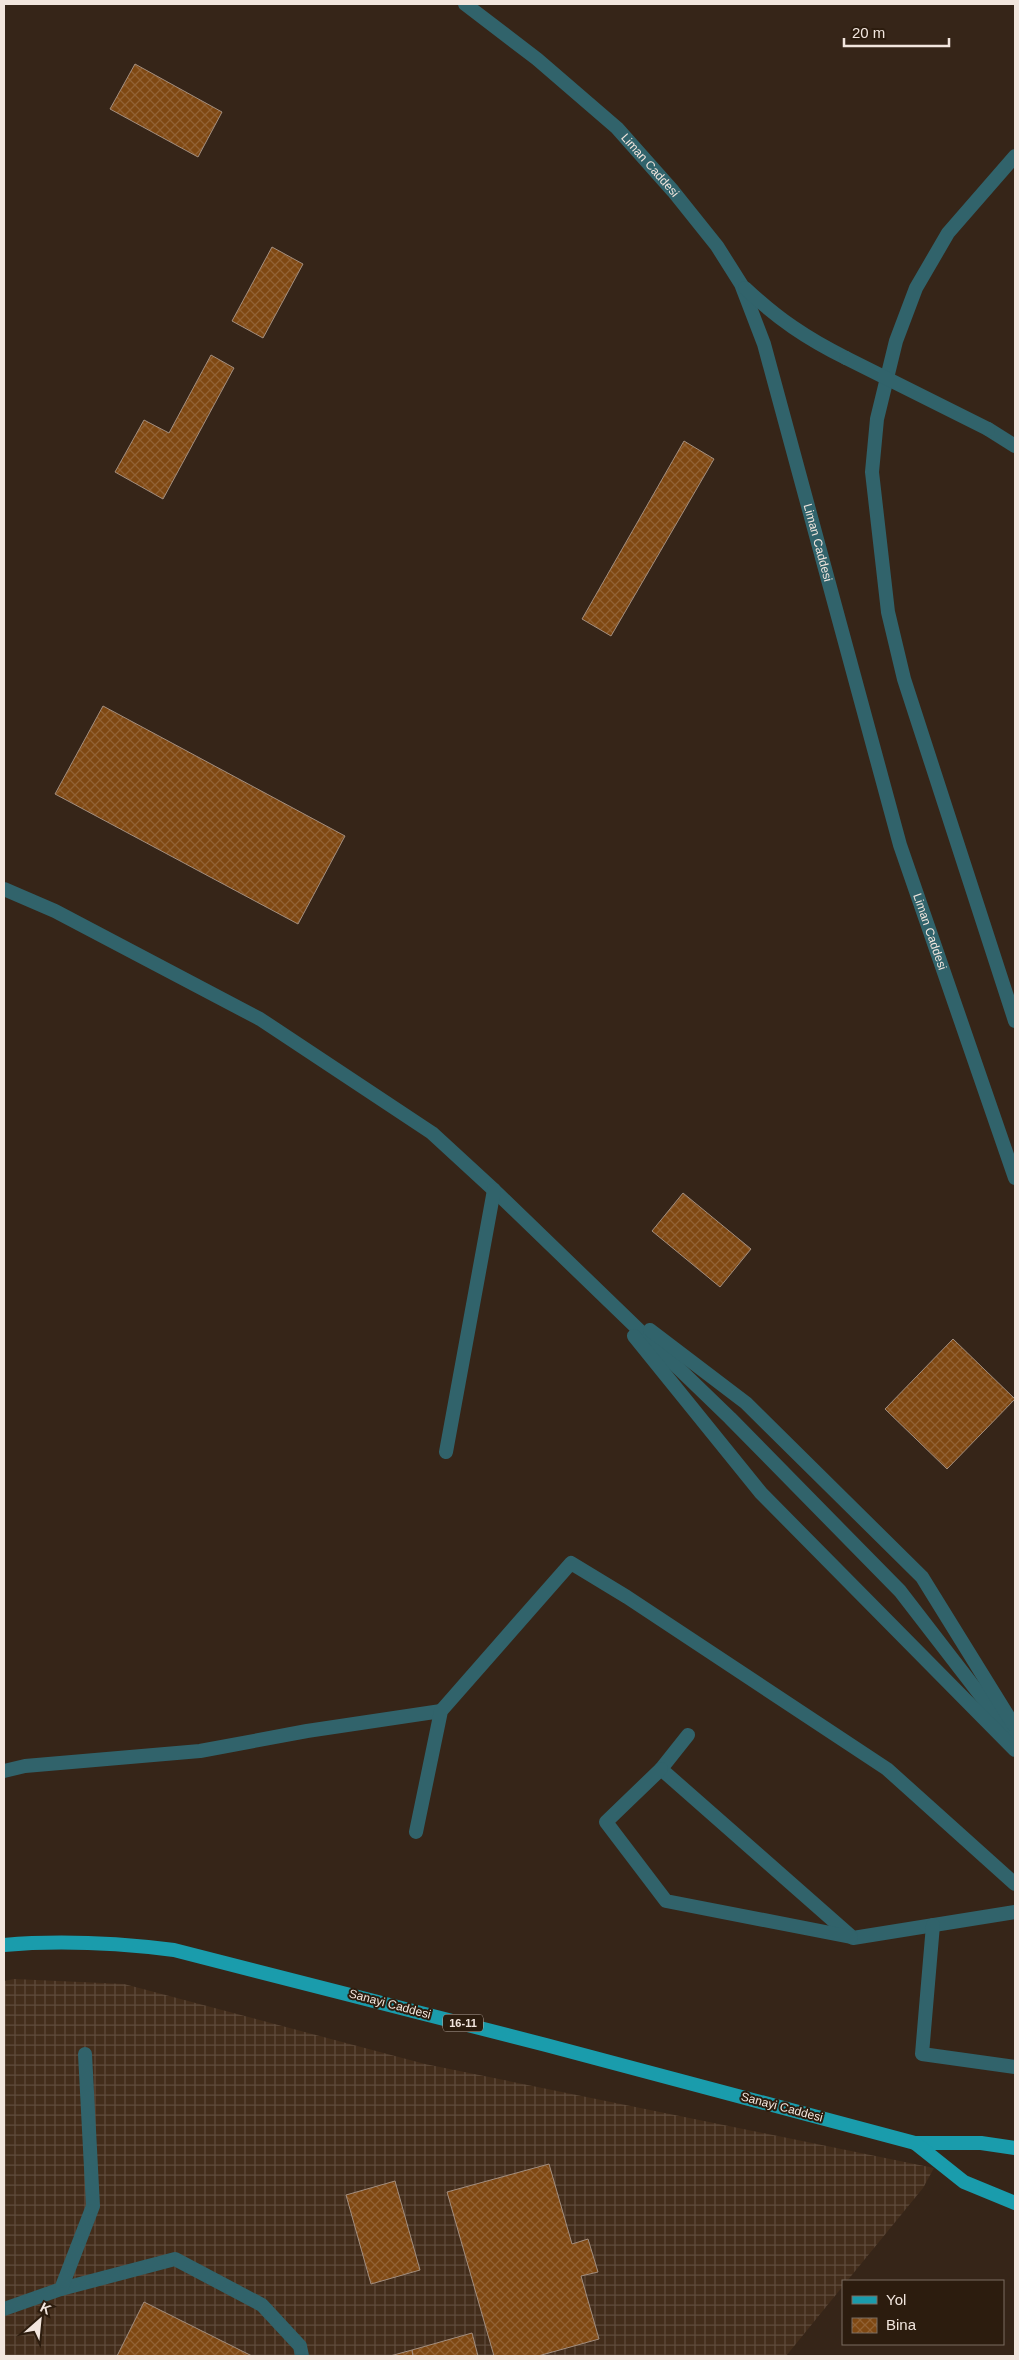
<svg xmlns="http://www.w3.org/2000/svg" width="1019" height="2360" viewBox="0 0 1019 2360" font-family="Helvetica,sans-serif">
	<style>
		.industrial { fill: url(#industrial-grid) }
		.building { fill: url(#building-cross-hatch); stroke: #a38e7e }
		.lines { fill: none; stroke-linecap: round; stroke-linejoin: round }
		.service { stroke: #31636b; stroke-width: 14 }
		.minor { stroke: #31636b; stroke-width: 14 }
		.primary { stroke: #1a9cac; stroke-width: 14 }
		.minor-bridge { stroke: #31636b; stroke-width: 14 }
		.labels { text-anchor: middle; stroke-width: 4; stroke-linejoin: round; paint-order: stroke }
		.shield { fill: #2c1c0e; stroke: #b7a9a0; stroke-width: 1 }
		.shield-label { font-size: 11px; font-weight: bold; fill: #f2e6de }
		.street-label { font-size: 12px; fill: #f2e6de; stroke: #2c1c0e }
	</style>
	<defs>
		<pattern id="industrial-grid" width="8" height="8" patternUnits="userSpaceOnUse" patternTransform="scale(1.25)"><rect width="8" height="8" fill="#432d1b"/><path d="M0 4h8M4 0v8" fill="none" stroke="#5f4b3c"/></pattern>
		<pattern id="building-cross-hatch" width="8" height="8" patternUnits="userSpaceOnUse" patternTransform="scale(1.25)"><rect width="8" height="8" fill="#7f4812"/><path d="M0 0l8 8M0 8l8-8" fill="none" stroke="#926234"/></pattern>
	</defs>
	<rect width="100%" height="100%" fill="#362518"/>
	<polygon class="industrial" points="14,1979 124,1984 425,2064 934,2168 923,2188 847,2281 843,2281 843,2286 786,2356 4,2356 4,1981"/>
	<g class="building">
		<polygon points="135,64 222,112 198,157 110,109"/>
		<polygon points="272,247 303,264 263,338 232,321"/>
		<polygon points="211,355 234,368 163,499 115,472 144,420 169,433"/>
		<polygon points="684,441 714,459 611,636 582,619"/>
		<polygon points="103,706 345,836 298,924 55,794"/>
		<polygon points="683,1193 751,1249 720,1287 652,1231"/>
		<polygon points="953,1339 1015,1399 947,1469 885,1409"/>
		<polygon points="549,2164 572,2244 588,2239 598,2272 581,2276 599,2339 538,2356 494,2356 447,2192"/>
		<polygon points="395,2181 420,2270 371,2284 346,2195"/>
		<polygon points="144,2302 252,2356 117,2356"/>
		<polygon points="472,2333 478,2356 413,2356 412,2350"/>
		<polygon points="412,2350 413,2356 390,2356"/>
	</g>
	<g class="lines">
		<g class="service">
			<polyline points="1015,156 948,233 916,288 896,341 877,419 872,472 888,612 904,679 1015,1021"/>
			<polyline points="4,889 55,911 260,1019 432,1133 494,1190 730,1418 900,1591 1015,1740"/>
			<polyline points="650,1330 746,1403 922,1577 1013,1724"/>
			<polyline points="634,1336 761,1493 1015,1750"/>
			<polyline points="446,1452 494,1190"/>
			<polyline points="688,1735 661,1769 853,1938 1015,1912"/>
			<polyline points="661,1769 606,1822 666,1901 851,1937"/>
			<polyline points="4,1771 25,1766 200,1751 307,1731 441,1711"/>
			<polyline points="416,1832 441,1711 571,1563 627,1597 887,1769 1015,1884"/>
			<polyline points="933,1925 922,2054 1015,2067"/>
			<polyline points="61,2289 175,2259 262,2305 300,2346 302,2356"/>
			<polyline points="4,2309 61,2289 93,2206 85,2054"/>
		</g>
		<g class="minor">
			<path id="s1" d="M465,4L537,59L617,128L673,191L717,246L741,284L764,344L900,845L1015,1178"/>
			<path d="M745,288C778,319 806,338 846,358"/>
			<polyline points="988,429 1015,446"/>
		</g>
		<g class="primary">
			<path d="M4,1945C61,1940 117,1943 174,1950L546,2045L915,2143H981L1015,2148"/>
			<polyline points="915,2143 964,2182 1015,2203"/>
		</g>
		<polyline class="minor-bridge" points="846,358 988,429"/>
	</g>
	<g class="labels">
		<rect class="shield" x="443" y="2014.5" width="40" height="17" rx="4"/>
		<g class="shield-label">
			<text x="463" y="2027">16-11</text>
		</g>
		<g class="street-label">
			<text dy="4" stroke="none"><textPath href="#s1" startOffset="246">Liman Caddesi</textPath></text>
			<text dy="4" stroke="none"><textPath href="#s1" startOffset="666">Liman Caddesi</textPath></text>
			<text dy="4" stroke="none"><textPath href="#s1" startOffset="1071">Liman Caddesi</textPath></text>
			<text transform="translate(390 2004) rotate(15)" y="4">Sanayi Caddesi</text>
			<text transform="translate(782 2107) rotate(15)" y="4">Sanayi Caddesi</text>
		</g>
	</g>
	<rect width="1019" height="2360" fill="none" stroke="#f2e6de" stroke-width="10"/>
	<rect x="842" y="2280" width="162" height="65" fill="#2c1c0e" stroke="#7b6d61"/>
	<rect x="852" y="2296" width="25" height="8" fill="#1a9cac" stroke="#7b6d61"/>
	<text x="886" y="2305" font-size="15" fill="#f2e6de">Yol</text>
	<rect x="852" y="2318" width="25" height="15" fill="url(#building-cross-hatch)" stroke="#7b6d61"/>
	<text x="886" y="2330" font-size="15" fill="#f2e6de">Bina</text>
	<g transform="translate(40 2320) rotate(27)" stroke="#2c1c0e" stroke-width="4" paint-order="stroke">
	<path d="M0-4L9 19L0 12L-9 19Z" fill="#f2e6de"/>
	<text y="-8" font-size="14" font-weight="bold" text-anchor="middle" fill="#f2e6de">K</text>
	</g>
	<path d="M844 38v8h105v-8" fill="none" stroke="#f2e6de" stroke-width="2.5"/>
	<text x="852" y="38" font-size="15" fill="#f2e6de" stroke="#2c1c0e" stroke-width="4" paint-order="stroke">20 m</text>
</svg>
